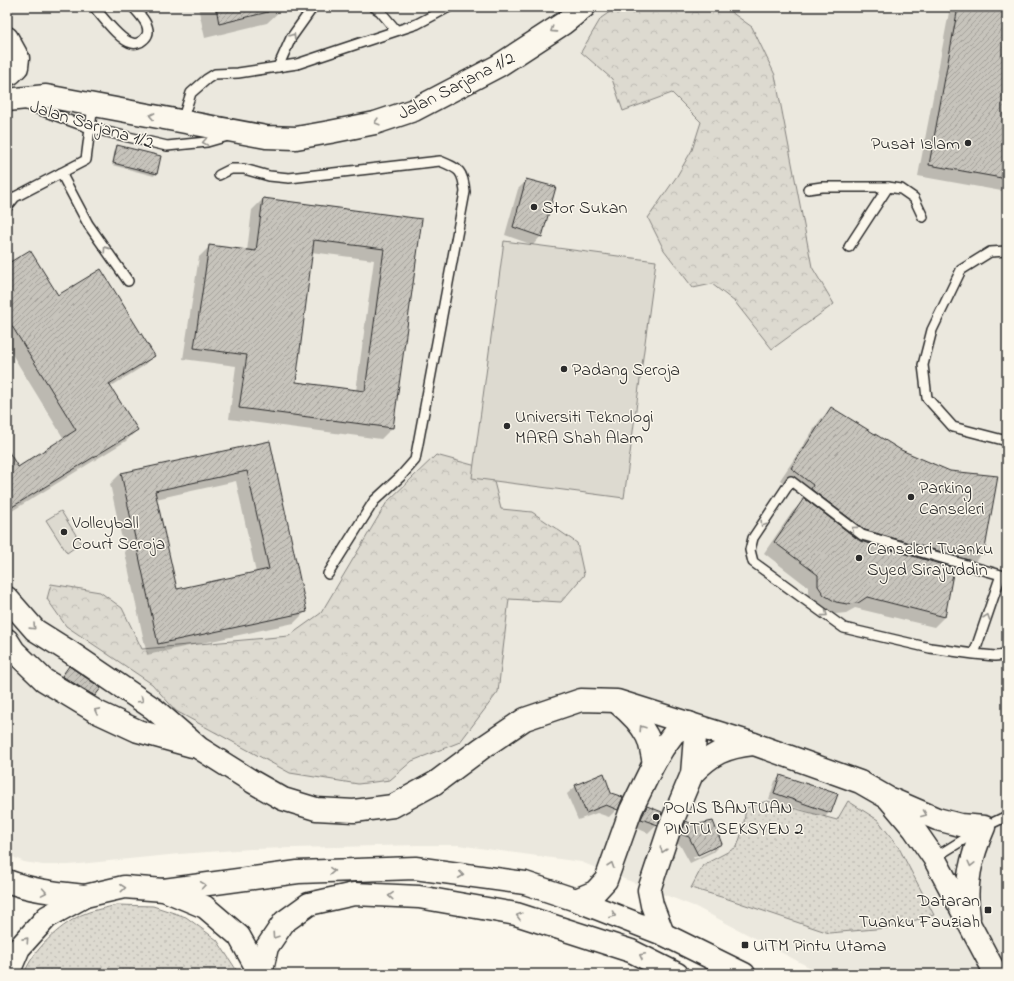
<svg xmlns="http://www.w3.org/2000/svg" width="1014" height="981" viewBox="0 0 1014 981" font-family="'Indie Flower',sans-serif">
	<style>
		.built { fill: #ebe8de }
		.grass { fill: url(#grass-dots); stroke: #84827e }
		.forest { fill: url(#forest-crowns); stroke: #84827e }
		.park { fill: #dddad0; stroke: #84827e }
		.shadow { fill: #0003; fill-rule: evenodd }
		.building { fill: url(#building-hatch); stroke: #2b2b2b; fill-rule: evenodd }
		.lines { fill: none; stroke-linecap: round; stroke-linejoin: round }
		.lane-casing { stroke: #2b2b2b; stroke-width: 12 }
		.secondary-casing { stroke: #2b2b2b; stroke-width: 25 }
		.primary-casing { stroke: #2b2b2b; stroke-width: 25 }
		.lane { stroke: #fbf7ec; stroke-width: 9 }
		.secondary { stroke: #fbf7ec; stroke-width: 22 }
		.primary { stroke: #fbf7ec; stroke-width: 22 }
		.oneway { stroke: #93918c }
		.poi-dot { fill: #2b2b2b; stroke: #fbf7ec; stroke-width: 1.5 }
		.labels { text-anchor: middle; stroke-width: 3; stroke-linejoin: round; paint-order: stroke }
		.street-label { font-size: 18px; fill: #2b2b2b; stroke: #fbf7ec }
		.poi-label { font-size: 18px; fill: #2b2b2b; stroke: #fbf7ec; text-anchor: start }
	</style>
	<defs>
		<pattern id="grass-dots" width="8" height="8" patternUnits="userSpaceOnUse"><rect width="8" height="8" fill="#dddad0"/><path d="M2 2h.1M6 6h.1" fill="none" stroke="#bebbb3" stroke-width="1.8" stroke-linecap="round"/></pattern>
		<pattern id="forest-crowns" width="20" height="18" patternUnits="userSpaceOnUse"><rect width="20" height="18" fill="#dddad0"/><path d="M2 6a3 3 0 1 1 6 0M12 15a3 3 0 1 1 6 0" fill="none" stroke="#bebbb3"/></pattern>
		<pattern id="building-hatch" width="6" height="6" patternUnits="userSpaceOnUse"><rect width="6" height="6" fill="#c7c4bc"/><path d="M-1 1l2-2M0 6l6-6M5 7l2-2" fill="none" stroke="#a29f99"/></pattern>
	</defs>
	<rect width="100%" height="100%" fill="#fbf7ec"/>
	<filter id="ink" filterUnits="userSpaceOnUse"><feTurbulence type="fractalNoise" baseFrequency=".025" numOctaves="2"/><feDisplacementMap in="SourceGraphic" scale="8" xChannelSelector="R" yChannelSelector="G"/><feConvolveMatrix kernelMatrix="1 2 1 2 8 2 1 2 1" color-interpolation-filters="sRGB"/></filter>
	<g filter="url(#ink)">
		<polygon class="built" points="7,7 1007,7 1007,974 822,974 696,907 581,862 458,845 420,845 251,849 179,854 69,865 43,865 24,862 7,854"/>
		<g class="grass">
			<polygon points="767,801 837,820 848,801 878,820 899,848 934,915 887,928 829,933 728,899 691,888 703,865 737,847 743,829 746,808"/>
			<path d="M117,905L153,906L186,917L217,940L239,974H24C33,950 58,927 81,915C92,910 106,908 117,905Z"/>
		</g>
		<g class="forest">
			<polygon points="617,7 724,7 752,27 775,75 812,267 834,304 772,349 735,302 712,284 693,288 664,250 648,218 677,176 692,150 701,122 672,93 623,111 612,79 581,52 601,18"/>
			<polygon points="436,455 491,470 501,509 532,512 577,543 584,575 561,602 509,599 498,692 460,742 412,761 390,780 358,784 290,773 176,711 152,684 66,626 47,599 51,584 100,592 122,608 142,649 289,636 321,613 387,502"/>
		</g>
		<g class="park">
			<polygon points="504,241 656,261 624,498 472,478"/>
			<polygon points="61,511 81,543 67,553 46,520"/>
		</g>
		<g class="shadow">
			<polygon points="198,7 281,7 282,9 267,23 205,38"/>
			<polygon points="353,7 369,7 354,10"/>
			<polygon points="950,7 1007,7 1007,192 918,176"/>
			<polygon points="118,147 156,173 154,176 112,165 115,149"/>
			<polygon points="526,181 541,236 533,245 505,235 518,189"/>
			<path d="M263,199L421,220L392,428L381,439L229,419L236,366L183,359L199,257L210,246L247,251L252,210ZM311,252L374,260L356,391L295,383Z"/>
			<polygon points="7,265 153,356 142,367 110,387 137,430 126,441 7,514 7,451 17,468 64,439 7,346"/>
			<polygon points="831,409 983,553 972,564 949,561 944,566 945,616 934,627 855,608 846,613 836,614 825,613 808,598 808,587 764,553 793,511 803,501 801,500 803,497 780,480 820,420"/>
			<path d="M269,442L305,612L294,623L147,655L110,484L121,473ZM236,481L256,573L176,591L156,499Z"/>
			<polygon points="69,668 95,696 89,701 57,682"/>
			<polygon points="781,776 830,812 825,817 769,799 775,781"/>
			<polygon points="576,786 617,809 609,817 597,813 578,820 567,794"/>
			<polygon points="647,808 657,824 648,833 634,827 639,816"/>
			<path d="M686,823L721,844L713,852L690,863L680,845L673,842L678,831ZM713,848V850L694,859L693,857Z"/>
		</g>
		<g class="building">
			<polygon points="216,7 268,7 268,12 219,24"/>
			<polygon points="958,7 1007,7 1007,179 929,165"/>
			<polygon points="117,145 161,156 157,174 113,163"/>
			<polygon points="526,179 556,187 542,237 513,227"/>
			<path d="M263,198L422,219L393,428L239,408L247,355L194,348L209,245L256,251ZM314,240L384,249L365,391L296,382Z"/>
			<polygon points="30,250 58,295 101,269 155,356 109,384 138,430 7,510 7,449 18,467 76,430 7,318 7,264"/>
			<polygon points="831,407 901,450 950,471 998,476 984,554 957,549 956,556 865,530 811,489 813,485 791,468"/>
			<path d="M270,441L307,612L158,644L121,473ZM247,471L269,569L177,589L155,491Z"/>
			<polygon points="804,498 860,541 954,568 945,617 867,597 858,603 847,604 836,602 824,595 818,586 818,575 774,542"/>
			<polygon points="69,666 101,688 95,696 62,676"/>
			<polygon points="604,773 611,793 623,797 618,810 606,805 586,813 575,785"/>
			<polygon points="780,775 838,794 831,813 774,793"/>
			<polygon points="647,806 662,812 658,825 641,819"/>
			<polygon points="686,821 694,825 713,821 722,844 698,855 689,837 681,834"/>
		</g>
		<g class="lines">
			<defs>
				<g id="lane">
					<path d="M94,7C102,16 120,41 132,43C135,44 140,43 143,40C156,30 140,15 133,7"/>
					<polyline points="374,7 380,11 396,30"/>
					<polyline points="278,67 291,38 313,7"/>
					<polyline points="24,104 90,128 167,146 207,142 228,136"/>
					<polyline points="182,121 191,93 207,79 215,74 238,73 297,64 417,24 449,7"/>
					<polyline points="61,173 88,224 128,281"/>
					<path d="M219,175L231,169H244L269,176L289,178L440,161C460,169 463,171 465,192L415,460L400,477L374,501L328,574"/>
					<polyline points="808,189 822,187 888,187 901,189 914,198 923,217"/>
					<polyline points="7,207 15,197 86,160 93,105"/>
					<polyline points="849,247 888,187"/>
					<polyline points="1007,251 990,252 961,270 932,330 923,365 927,398 953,427 1007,441"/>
					<polyline points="974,654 1001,575 862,535 791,481 753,538 750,550 753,562 844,628 930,648 974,654 995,656 1007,655"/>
					<polyline points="934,858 984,827 1007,816"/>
				</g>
				<g id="secondary">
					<polyline points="7,38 18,58 17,67 11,73 7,75"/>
					<polyline points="7,100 46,96 266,137 296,138 330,132 375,123 414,110 498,66 564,23 584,7"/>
					<polyline points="7,598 35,630 70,652 154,709 199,748 253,782 283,799 316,809 354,811 393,806 435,783 482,748 525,719 581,700 617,701 754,744 860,782 888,798 914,829 934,858 996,974"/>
					<polyline points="7,640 14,651 44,680 97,712 138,731 192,746"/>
					<path d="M618,703C629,712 640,722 647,736C651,744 652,755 654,763"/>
					<path d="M692,774C711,754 725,747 753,744"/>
					<path d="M893,800L937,819L960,825L984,827C971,857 964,885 969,917"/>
					<polyline points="576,900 595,892 606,880 631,810 654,763 663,748 674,733 689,723 695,737 692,774 671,824 649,890 652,905 663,934"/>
				</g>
				<g id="primary">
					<path d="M7,881C33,891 58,893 85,896"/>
					<polyline points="164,890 298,872 415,868 525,883 576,900 663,934 744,974"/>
					<polyline points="8,974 19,948 47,917 85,896 124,887 164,890 205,907 239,936 260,974"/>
					<polyline points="261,974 267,947 284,922 309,904 354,894 419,897 516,914 631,951 677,974"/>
				</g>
			</defs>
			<use href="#lane" class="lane-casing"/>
			<use href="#secondary" class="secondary-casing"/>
			<use href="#primary" class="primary-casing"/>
			<use href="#lane" class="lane"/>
			<use href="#secondary" class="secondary"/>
			<use href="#primary" class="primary"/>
		</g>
		<defs><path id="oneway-chevron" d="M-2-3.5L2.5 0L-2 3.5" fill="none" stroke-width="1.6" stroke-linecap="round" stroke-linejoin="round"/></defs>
		<g class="oneway">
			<use href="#oneway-chevron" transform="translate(553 30) rotate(147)"/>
			<use href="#oneway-chevron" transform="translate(293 36) rotate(-58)"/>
			<use href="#oneway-chevron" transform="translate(152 116) rotate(-169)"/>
			<use href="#oneway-chevron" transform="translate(377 122) rotate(164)"/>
			<use href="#oneway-chevron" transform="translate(205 142) rotate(170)"/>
			<use href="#oneway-chevron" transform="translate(106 249) rotate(-125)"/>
			<use href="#oneway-chevron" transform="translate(763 524) rotate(124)"/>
			<use href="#oneway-chevron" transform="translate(854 529) rotate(-143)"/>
			<use href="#oneway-chevron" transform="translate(825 614) rotate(36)"/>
			<use href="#oneway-chevron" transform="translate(987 617) rotate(-71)"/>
			<use href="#oneway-chevron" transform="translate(33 627) rotate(44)"/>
			<use href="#oneway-chevron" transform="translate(141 700) rotate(34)"/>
			<use href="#oneway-chevron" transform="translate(97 711) rotate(-152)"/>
			<use href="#oneway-chevron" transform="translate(642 728) rotate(-123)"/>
			<use href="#oneway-chevron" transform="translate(924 814) rotate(22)"/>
			<use href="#oneway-chevron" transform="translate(663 850) rotate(109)"/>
			<use href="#oneway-chevron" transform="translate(971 864) rotate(104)"/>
			<use href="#oneway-chevron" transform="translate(611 865) rotate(-71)"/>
			<use href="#oneway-chevron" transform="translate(332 871) rotate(-2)"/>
			<use href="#oneway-chevron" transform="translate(461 875) rotate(8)"/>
			<use href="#oneway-chevron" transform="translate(203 885) rotate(-8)"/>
			<use href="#oneway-chevron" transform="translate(123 888) rotate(-5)"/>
			<use href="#oneway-chevron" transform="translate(44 892) rotate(10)"/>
			<use href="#oneway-chevron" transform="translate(391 896) rotate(-177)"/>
			<use href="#oneway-chevron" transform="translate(613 915) rotate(21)"/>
			<use href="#oneway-chevron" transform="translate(519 916) rotate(-165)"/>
			<use href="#oneway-chevron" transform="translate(275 936) rotate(124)"/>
			<use href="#oneway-chevron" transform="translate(26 940) rotate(-48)"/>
			<use href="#oneway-chevron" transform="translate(642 956) rotate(-153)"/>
		</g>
	</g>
	<g class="poi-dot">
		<circle cx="968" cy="143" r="4"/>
		<circle cx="534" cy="207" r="4"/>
		<circle cx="564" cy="369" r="4"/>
		<circle cx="507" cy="426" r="4"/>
		<circle cx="911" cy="497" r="4"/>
		<circle cx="64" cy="532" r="4"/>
		<circle cx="859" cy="558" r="4"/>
		<circle cx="656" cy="817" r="4"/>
		<rect x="984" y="906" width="8" height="8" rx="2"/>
		<rect x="741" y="941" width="8" height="8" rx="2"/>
	</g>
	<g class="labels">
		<g class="street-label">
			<text transform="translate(456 85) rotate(-27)" y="6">Jalan Sarjana 1/2</text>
			<text transform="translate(92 124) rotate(17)" y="6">Jalan Sarjana 1/2</text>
		</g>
		<g class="poi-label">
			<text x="960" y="149" text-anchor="end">Pusat Islam</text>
			<text x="542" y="213">Stor Sukan</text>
			<text x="572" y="375">Padang Seroja</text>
			<text x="515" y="422">Universiti Teknologi<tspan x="515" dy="21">MARA Shah Alam</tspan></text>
			<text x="919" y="493">Parking<tspan x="919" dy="21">Canseleri</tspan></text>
			<text x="72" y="528">Volleyball<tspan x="72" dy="21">Court Seroja</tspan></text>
			<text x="867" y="554">Canseleri Tuanku<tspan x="867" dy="21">Syed Sirajuddin</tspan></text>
			<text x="664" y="813">POLIS BANTUAN<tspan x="664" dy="21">PINTU SEKSYEN 2</tspan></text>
			<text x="980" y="906" text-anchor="end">Dataran<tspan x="980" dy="21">Tuanku Fauziah</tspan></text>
			<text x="753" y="951">UiTM Pintu Utama</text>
		</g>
	</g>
	<rect width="1014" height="981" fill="none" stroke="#fbf7ec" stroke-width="24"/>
	<rect x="12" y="12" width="990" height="957" fill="none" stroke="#2b2b2b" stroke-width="1.5" filter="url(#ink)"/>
</svg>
